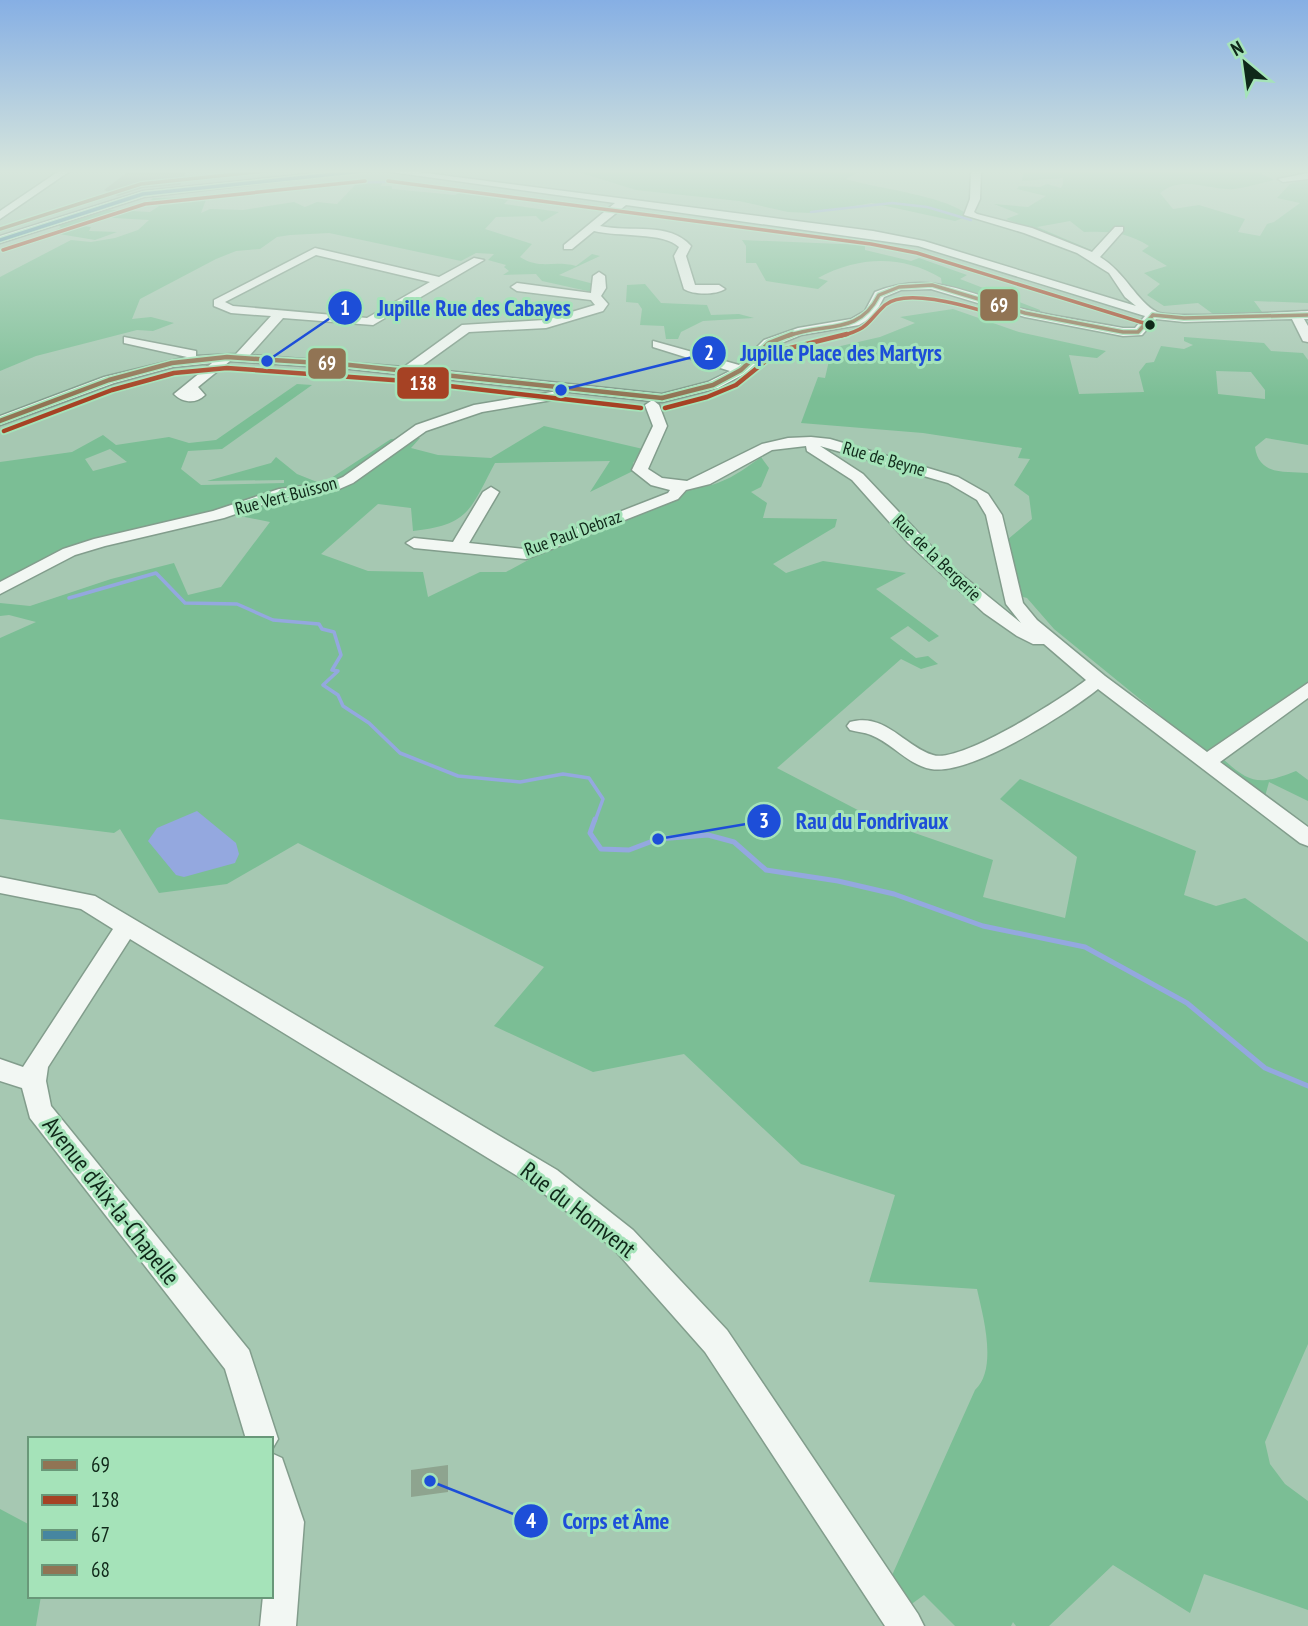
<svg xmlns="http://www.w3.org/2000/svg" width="1308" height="1626" viewBox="0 0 1308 1626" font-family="'PT Sans Narrow',sans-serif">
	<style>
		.green { fill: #7bbe95; fill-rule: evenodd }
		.water { fill: #94a8df }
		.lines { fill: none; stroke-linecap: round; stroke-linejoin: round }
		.stream-far2 { stroke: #94a8df; stroke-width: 2.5 }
		.stream-far1 { stroke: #94a8df; stroke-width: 3.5 }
		.stream { stroke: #94a8df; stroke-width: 5 }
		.building { fill: #8ea48f }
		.minor-casing { stroke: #829d8c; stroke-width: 3 }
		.minor { fill: #f2f7f3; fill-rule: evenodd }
		.bus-1-far1-casing { stroke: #a5e3b9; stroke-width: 6 }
		.bus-1-casing { stroke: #a5e3b9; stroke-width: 8 }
		.bus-2-far1-casing { stroke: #a5e3b9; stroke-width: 6 }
		.bus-2-casing { stroke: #a5e3b9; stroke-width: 8 }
		.bus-3-casing { stroke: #a5e3b9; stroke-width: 6 }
		.bus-4-casing { stroke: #a5e3b9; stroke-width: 6 }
		.bus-1-far1 { stroke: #917454; stroke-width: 3.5 }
		.bus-1 { stroke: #917454; stroke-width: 4.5 }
		.bus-2-far1 { stroke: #a64224; stroke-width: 3.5 }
		.bus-2 { stroke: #a64224; stroke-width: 4.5 }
		.bus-3 { stroke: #4686a0; stroke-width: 3.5 }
		.bus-4 { stroke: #917454; stroke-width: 3.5 }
		.bus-dot { fill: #0f2819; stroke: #a5e3b9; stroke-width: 2.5 }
		.labels { text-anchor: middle; stroke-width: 6; stroke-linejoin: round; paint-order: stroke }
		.far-street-label { font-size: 18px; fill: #0f2819; stroke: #a5e3b9 }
		.near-street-label { font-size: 24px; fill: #0f2819; stroke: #a5e3b9 }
		.leader { fill: none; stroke: #1d4ed8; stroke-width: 2.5 }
		.callout-dot { fill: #1d4ed8; stroke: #a5e3b9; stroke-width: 2.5 }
		.mark-label { font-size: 21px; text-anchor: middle; font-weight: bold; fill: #fff }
		.callout-label { font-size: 23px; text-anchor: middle; font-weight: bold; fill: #1d4ed8; stroke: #a5e3b9; stroke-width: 6; stroke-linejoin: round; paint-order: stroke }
		.line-badge { stroke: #a5e3b9; stroke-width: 2.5 }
		.badge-label { font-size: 19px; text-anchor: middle; font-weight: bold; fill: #fff }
	</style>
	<rect width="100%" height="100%" fill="#a6c8b2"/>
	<g class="green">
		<path d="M575,171H850L859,172L846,179C874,188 949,196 969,216L955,221L872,203L812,213L788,212L739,201L636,190Z"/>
		<path d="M1024,171H1255L1274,180C1261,183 1248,187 1235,189C1211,191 1182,174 1160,193L1173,209L1199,205L1245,219L1238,232L1260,236L1267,224L1274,222L1300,203L1277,198L1290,184L1308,178V303L1254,301L1262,312L1213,314L1198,303L1164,306L1147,295L1160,284L1144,273L1167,266L1142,251L1149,246C1127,232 1109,231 1084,232L1070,221L1037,227L1096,252L1092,253L1006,219L1019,214L994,204L1028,207L1046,196L1017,189L1019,186L1040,187L1047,184L1061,188L1063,184V178L1022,181Z"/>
		<path d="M357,183H382L381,186H392V189L455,195L463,191L508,200L504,204L559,212L542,222L536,216L496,217L485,229L532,244L520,257C540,270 553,260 576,266L592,254L600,256L559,275L598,285L592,292L542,281L536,274L503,275L509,271L504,267L506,265L488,260L494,254L476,253L461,261L329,233L290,235L277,237L260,249L236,251L216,259L140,299L132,319L151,317L174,323L153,331L137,330L36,356L0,371V277L71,240L91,242L115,238L138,230L149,220L97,217L84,226L91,227L89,231L117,232L95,240L59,234L54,231L61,227L55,224L95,209L150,212L159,206L151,200L153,198L207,197L201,213L210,209L243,210L294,202L305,207L317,202L337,204Z"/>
		<path d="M742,240L865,245V250L911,261L919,258L967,275L960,279L1040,310V315L942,285L941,278C902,255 859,256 818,278L828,281L818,289L766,281L756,263H746V246Z"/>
		<polygon points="645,284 661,303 707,305 711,315 739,314 754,318 703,321 681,332 678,339 666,339 664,326 640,325 642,309 638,303 626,302 627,285"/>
		<path d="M953,309L1019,332L1106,351L1097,358L1069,355L1079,394L1144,392L1139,372L1146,363L1154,362L1161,346L1184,349L1193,345L1184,341V337L1264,343L1271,351L1303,353L1308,360V445L1266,438L1255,447C1259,476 1285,471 1308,473V682L1205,752L1054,629L1027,598L1016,595L1007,540L1032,519L1029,496L1014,485L1030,459L1018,458L1022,448L923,433L801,423L818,377L825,378L832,348L880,337L915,323L900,317ZM1216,371L1251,372L1265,390V399L1218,394Z"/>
		<path d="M297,384L312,385L222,449L188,451L181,469L201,485L284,483V480L207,481L271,463L276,457L297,474L322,484L391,439L420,438L411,448L438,455L491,458L544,426L643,449L633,463V471L590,492L610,461L495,463C470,510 469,525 413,531L411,508L378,504L321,554L368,571L423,572L428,597L480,572H506L554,546L695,488C723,485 739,473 761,457L769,468L761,487L751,492L767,503L763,518L837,519L835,527L773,564L786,573L823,561L906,573L876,589L939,636L929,642L908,626L890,638L916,658L928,656L938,664L921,669L901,659L777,768L877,820L993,860L983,897L1065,918L1077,857L1000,799L1020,779L1196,851L1184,895L1216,906L1245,898L1308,942V1344L1265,1442L1270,1464L1285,1484L1308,1501V1610L1204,1574L1190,1613L1113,1565L1049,1626H1016L1013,1622L1011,1626H955L924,1595L906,1608L889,1582L975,1390C998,1369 983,1316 977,1289L869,1282L895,1195L801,1164L684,1054L593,1072L494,1026L544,967L298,843L227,884L159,893L120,829L114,833L0,819V638L36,622L9,615L0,616V603L30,606L111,579L174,563L188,595L221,587L270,522L220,512L139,528L43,559L0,583V462L72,452L103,435L116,445L169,437L189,443L216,440ZM110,449L127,462L93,471L85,459Z"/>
		<path d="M1221,757C1250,784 1259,786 1296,771L1308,780V801L1269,782L1264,800L1215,760Z"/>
		<polygon points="0,1509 30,1525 30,1596 41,1596 36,1626 0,1626"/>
	</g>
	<polygon class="water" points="197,811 236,843 239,854 235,863 184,877 176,875 148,841 157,828"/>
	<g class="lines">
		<g class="stream-far2">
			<polyline points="337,183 385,182"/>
			<polyline points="811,212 892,203 927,207 971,220"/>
		</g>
		<polyline class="stream-far1" points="69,598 156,573 185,603 237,604 273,620 319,624 322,629 334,632 341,655 332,670 338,671 323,685 338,695 343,706 369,723 400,753 458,776 520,782 563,774 589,778 603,799 595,821"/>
		<polyline class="stream" points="595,819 590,833 601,849 629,850 658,839 708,835 734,842 766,870 838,881 894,894 983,926 1085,947 1187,1003 1265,1068 1308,1086"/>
	</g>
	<g class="building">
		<polygon points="129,171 149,171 186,172 180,185 143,188 118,196 104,190"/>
		<polygon points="448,1465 448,1492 411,1497 411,1470"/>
	</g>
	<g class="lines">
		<defs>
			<g id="minor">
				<polygon points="59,171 70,171 0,219 0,211"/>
				<polygon points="338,171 369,171 144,197 0,243 0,236 143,191"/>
				<path d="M384,171H410L873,231L924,241L1136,306L1125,297L1109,273L1077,253L1024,233L964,215L970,199L971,171H981L980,199L974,212L977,214L1032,228L1092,252L1115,227H1123V231L1100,257C1125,272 1137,302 1157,312C1172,319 1283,312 1308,311V319H1304L1308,326V342L1303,341L1292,319L1184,322L1156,319L1142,335L1123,336L1025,317L931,289L901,290L884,297L874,316L859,325L801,335L774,346L746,373L718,388L662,402L654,401L659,405L667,426L648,469L662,478L687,481L762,444L788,438L811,437L830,439L958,477L988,494L1002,515L1023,603L1037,620L1105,676L1207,752L1308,683V698L1220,762L1308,827V846L1300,843L1098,689C1067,714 970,776 931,769C908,765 892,743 871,735C864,732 857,732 850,730L847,726L850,722C885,712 904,746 933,755C960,764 1063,698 1086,680L1044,644H1033L1017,636L984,613L908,543L852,480L807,451L806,446L772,450L710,484L686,490L678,499L526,559L414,548L406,543L414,538L453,542L483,492L491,487L499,492L469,543L524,549L668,493L670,490L651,485L632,470L653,426L645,405L651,401L561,391L566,395L564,398L482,412L426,431L353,483L337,490L282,498L224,518L105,546L75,555L0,594V582L63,549L94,539L213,511L279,489L329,483L343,477L416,425L474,405L558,391L350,369L230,361L198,387L205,395C196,404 183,403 174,394L212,363L173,367L114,383L0,425V416L104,377L187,357L124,343V337L196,351V356L236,354L271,316L231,313L214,306V300L315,248L439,277L474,258L484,260L373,325L283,318L250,355L404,367L462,325L545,320L595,305L591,300L517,291L511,287L517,283L591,293L593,276L599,272L605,276L606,288L601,296L608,304L603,311L546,328L469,332L419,368L662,394L708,382L730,371L653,347V341L739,365L764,340L798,328L851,319L865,311L875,292C934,269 970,296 1027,310C1058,317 1091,322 1123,328H1135L1145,316L918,246L626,205L600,226C630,233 669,221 691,246L686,256L695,285H719L725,289C716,295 693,295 684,289L674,256L679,247C664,232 618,237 594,231L572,249H564V245L615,203ZM316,255L430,282L367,318L233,306L225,302ZM820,446L948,483L977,500L986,515L1006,604L1021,623L947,563L863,474Z"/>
				<polygon points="1308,173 1308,179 1283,182 1278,179"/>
				<polygon points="0,877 95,896 557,1170 633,1230 727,1330 918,1614 924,1626 885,1626 705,1352 613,1248 537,1188 130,939 48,1067 46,1081 51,1106 249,1350 278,1439 271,1451 271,1439 246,1439 225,1369 30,1118 22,1088 0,1081 0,1059 23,1067 113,929 81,909 0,893"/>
				<polygon points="271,1453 282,1458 304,1522 296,1626 260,1626 263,1596 271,1596"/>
			</g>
		</defs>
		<use href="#minor" class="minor-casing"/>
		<use href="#minor" class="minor"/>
		<defs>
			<g id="bus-1-far1">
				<polyline points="1153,315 1184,318 1308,315"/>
				<path d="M788,336C825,322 858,336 879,295L899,287L932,285L1025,313L1123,332H1138L1153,315"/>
			</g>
			<g id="bus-1">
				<polyline points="662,398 713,385 741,370 769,343 792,334"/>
				<polyline points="0,421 109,380 172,363 227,357 350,365 662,398"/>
			</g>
			<g id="bus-2-far1">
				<polyline points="388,181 871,244 917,253 1150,325"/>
				<polyline points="3,250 145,204 365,181"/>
				<path d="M841,336C870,328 866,323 885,305C906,287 969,307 993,314"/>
			</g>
			<g id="bus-2">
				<polyline points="665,408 707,397 736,385 778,351 847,334"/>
				<polyline points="4,431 112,390 174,373 227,368 406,381 641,408"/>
			</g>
			<polyline id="bus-3" points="0,240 143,194 364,171"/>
			<polyline id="bus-4" points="0,229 141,184 265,171"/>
		</defs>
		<use href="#bus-1-far1" class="bus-1-far1-casing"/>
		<use href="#bus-1" class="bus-1-casing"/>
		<use href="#bus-2-far1" class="bus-2-far1-casing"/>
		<use href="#bus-2" class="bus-2-casing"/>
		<use href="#bus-3" class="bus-3-casing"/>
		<use href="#bus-4" class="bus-4-casing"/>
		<use href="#bus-1-far1" class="bus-1-far1"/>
		<use href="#bus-1" class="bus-1"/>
		<use href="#bus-2-far1" class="bus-2-far1"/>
		<use href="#bus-2" class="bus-2"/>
		<use href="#bus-3" class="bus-3"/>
		<use href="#bus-4" class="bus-4"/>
	</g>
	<linearGradient id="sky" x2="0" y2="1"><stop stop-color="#86afe4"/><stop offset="0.43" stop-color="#d7e6dc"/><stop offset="1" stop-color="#d7e6dc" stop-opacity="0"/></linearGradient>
	<rect width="1308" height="398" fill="url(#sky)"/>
	<circle class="bus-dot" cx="1150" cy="325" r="6"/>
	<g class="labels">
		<g class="far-street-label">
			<text transform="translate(884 459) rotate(16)" y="6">Rue de Beyne</text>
			<text transform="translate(286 496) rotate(-15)" y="6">Rue Vert Buisson</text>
			<text transform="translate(573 533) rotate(-20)" y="6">Rue Paul Debraz</text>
			<text transform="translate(937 558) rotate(44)" y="6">Rue de la Bergerie</text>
		</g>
		<g class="near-street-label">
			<text transform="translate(111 1201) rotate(52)" y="8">Avenue d'Aix-la-Chapelle</text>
			<text transform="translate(578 1210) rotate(38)" y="8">Rue du Homvent</text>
		</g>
	</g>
	<path class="leader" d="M267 361L345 308M561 390L709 353M658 839L764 821M430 1481L531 1521"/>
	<g class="callout-dot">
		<circle cx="267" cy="361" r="7"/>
		<circle cx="561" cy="390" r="7"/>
		<circle cx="658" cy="839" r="7"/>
		<circle cx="430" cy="1481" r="7"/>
		<circle cx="345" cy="308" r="18"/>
		<circle cx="709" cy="353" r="18"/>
		<circle cx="764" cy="821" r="18"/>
		<circle cx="531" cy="1521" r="18"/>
	</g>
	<g class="mark-label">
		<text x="345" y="315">1</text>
		<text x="709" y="360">2</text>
		<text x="764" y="828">3</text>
		<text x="531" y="1528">4</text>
	</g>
	<g class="callout-label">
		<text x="474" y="316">Jupille Rue des Cabayes</text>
		<text x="841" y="361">Jupille Place des Martyrs</text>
		<text x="872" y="829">Rau du Fondrivaux</text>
		<text x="616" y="1529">Corps et Âme</text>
	</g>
	<g class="line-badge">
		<rect x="979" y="288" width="40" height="34" rx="7" fill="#917454"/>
		<rect x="307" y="347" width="40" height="33" rx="7" fill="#917454"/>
		<rect x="396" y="366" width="54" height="34" rx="7" fill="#a64224"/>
	</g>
	<g class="badge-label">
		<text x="999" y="312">69</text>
		<text x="327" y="370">69</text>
		<text x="423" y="390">138</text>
	</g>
	<rect x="28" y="1437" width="245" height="161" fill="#a5e3b9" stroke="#699879" stroke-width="2"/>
	<rect x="42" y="1460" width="35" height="10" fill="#917454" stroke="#699879" stroke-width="2"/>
	<text x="91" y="1472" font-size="21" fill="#0f2819">69</text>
	<rect x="42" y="1495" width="35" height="10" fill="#a64224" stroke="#699879" stroke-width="2"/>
	<text x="91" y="1507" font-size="21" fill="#0f2819">138</text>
	<rect x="42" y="1530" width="35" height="10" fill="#4686a0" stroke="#699879" stroke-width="2"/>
	<text x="91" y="1542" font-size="21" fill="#0f2819">67</text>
	<rect x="42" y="1565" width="35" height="10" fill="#917454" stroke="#699879" stroke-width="2"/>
	<text x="91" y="1577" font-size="21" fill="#0f2819">68</text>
	<g transform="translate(1245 63) rotate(331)" stroke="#a5e3b9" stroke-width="5" paint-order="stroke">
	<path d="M0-5L12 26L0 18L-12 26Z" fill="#0f2819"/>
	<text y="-10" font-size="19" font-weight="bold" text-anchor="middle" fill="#0f2819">N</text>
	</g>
</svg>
